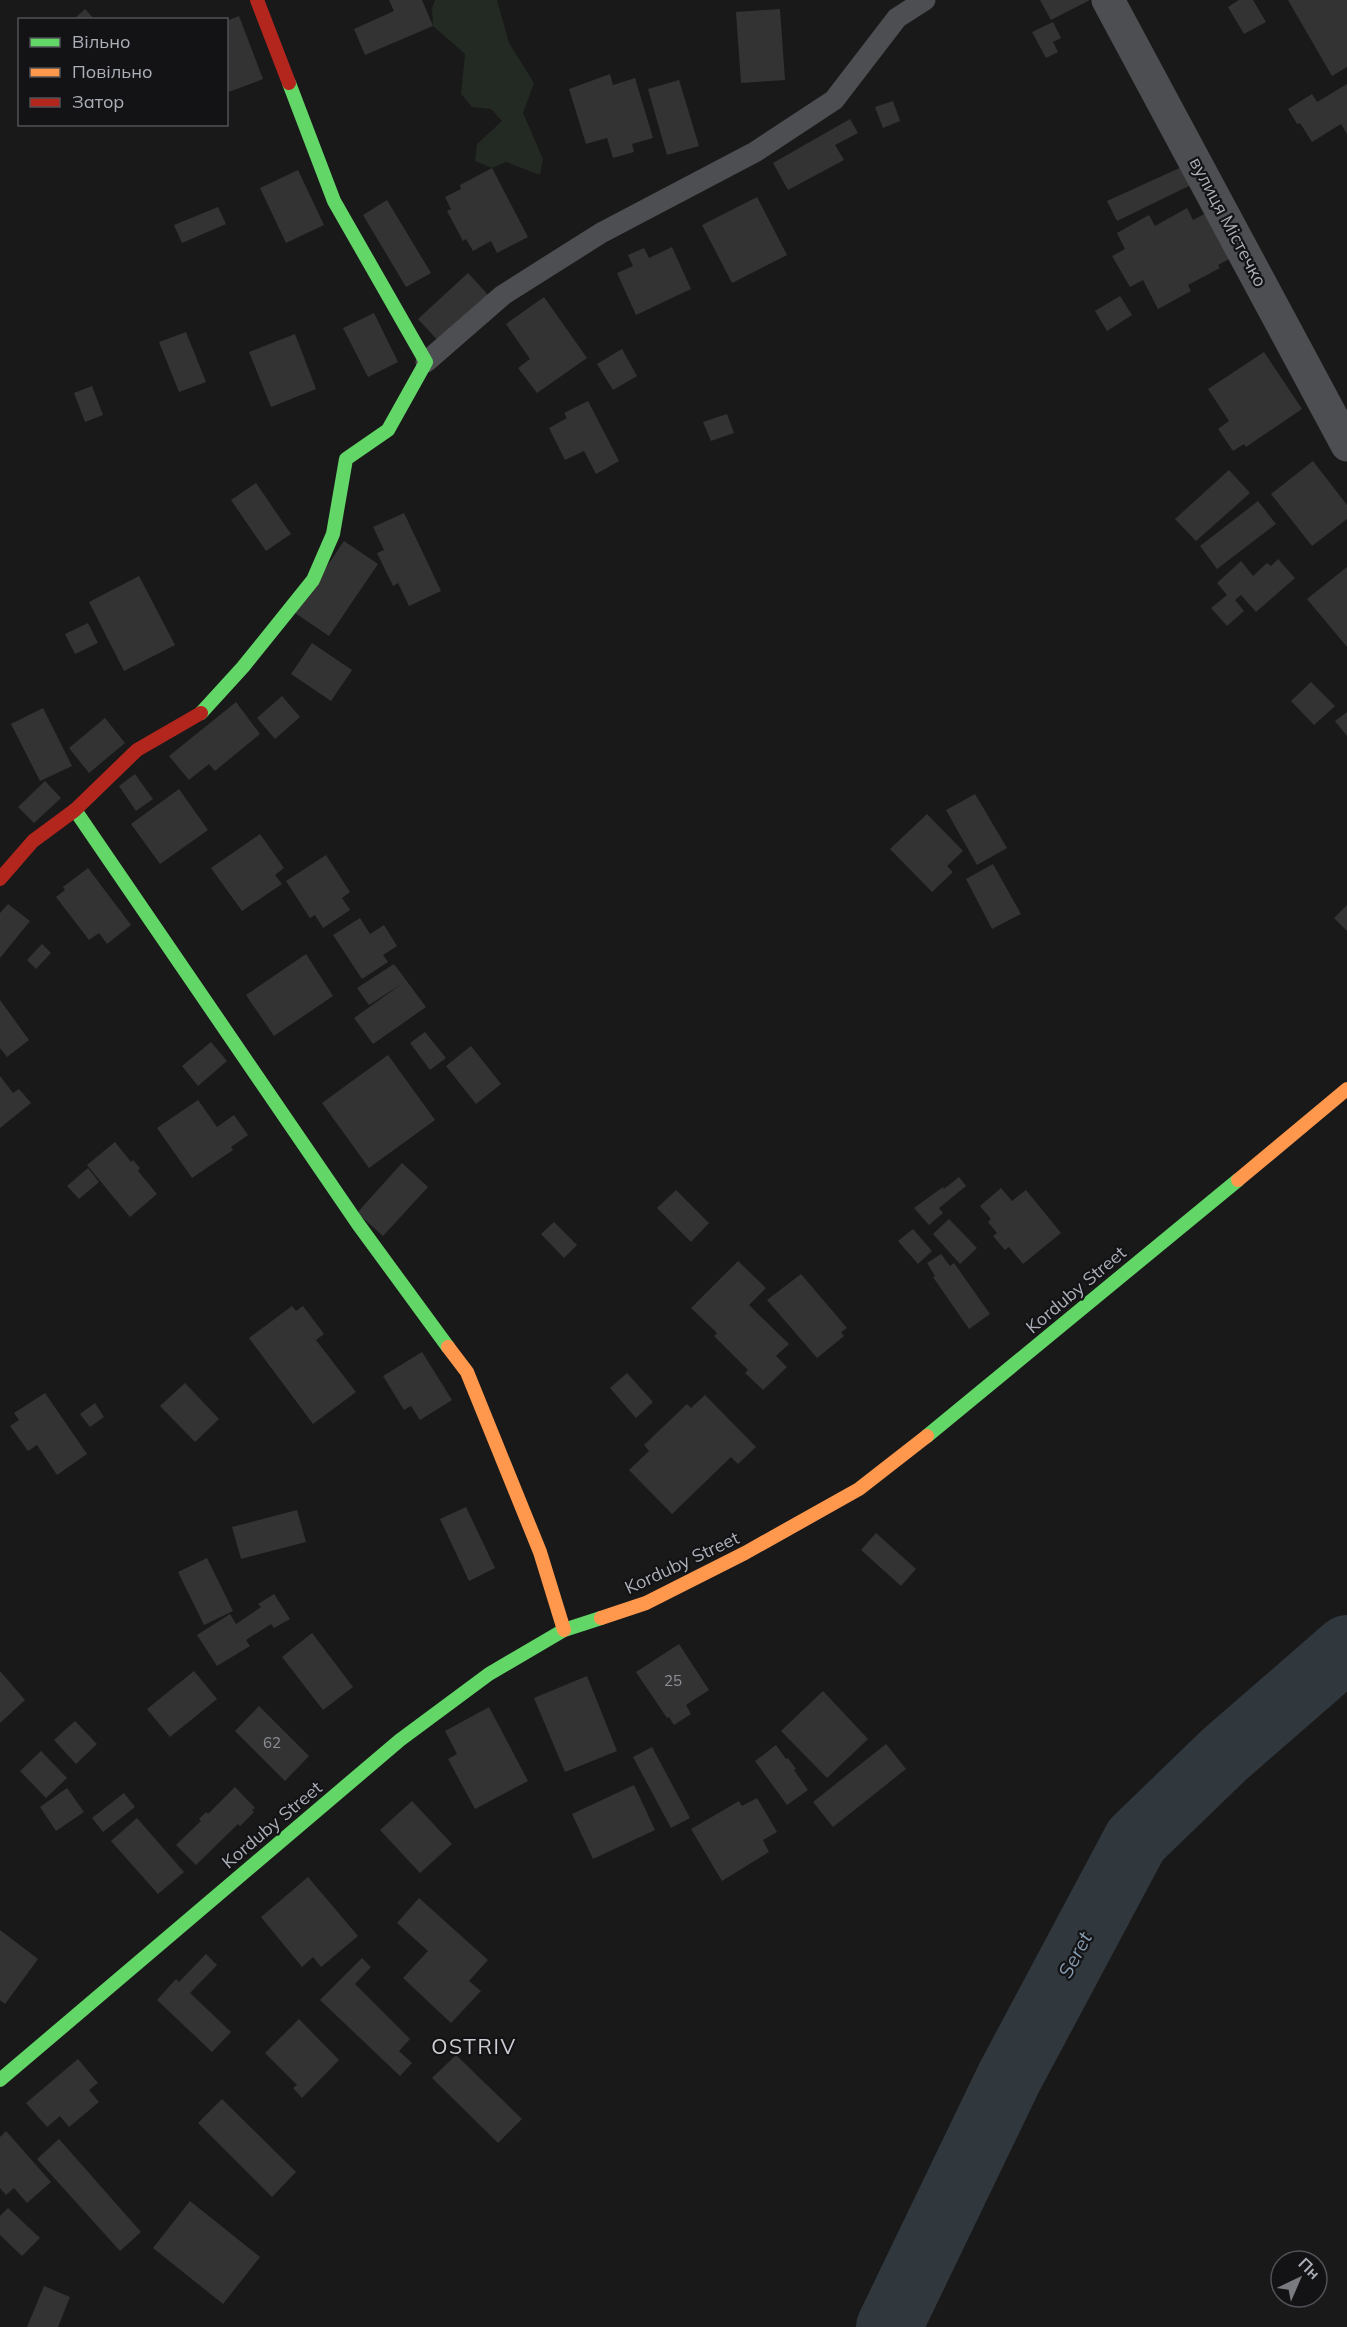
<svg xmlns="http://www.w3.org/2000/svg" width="1347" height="2327" viewBox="0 0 1347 2327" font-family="Mulish,sans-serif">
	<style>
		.green { fill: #232923 }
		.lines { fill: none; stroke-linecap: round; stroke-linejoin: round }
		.river { stroke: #30373d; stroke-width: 66 }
		.building { fill: #333334 }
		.lane { stroke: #4d4e51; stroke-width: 21 }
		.street { stroke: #4d4e51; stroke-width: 33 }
		.fast { stroke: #63d668; stroke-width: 14 }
		.slow { stroke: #ff974d; stroke-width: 14 }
		.jam { stroke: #b3261e; stroke-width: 14 }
		.labels { text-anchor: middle; stroke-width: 4.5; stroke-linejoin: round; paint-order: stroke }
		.number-label { font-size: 15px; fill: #8d9097 }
		.street-label { font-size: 18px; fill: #abafb8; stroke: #131315 }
		.water-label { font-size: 20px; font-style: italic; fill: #869aaf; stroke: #131315 }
		.quarter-label { font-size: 21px; letter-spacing: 1.5px; fill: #ccced4; stroke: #131315 }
	</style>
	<rect width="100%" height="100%" fill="#191919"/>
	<polygon class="green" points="435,0 497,0 509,43 534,83 523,113 543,159 540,175 506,162 492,168 475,161 477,144 502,121 491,109 472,107 461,94 465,54 433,26 432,8"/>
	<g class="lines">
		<polyline class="river" points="889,2327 1009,2078 1136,1840 1224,1755 1347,1648"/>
	</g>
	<g class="building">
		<polygon points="389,0 422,0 433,26 365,55 354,29 394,11"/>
		<polygon points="1040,0 1090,0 1051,20"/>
		<polygon points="1239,0 1253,0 1266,22 1244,34 1228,7"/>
		<polygon points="1288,0 1347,0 1347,67 1332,76"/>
		<polygon points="85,9 95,20 73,20"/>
		<polygon points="780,9 785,80 741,83 736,12"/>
		<polygon points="239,16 263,79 226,93 226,21"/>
		<polygon points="1053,22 1061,38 1053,42 1058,52 1046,58 1032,32"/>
		<polygon points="610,74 613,85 635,78 653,138 632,144 634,152 613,158 607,138 586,144 569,89"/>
		<polygon points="679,80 699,146 667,155 648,89"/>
		<polygon points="1347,84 1347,134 1341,124 1312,142 1300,123 1297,124 1288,109 1312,94 1317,102"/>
		<polygon points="893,101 900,121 883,128 875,107"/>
		<polygon points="850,119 858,133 835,145 844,160 788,190 773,163"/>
		<polygon points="1186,165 1195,183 1117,221 1107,201"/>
		<polygon points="492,168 528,237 497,253 491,241 473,251 466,239 463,241 447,211 451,209 445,197 461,189 460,185"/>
		<polygon points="298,170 324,225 286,243 260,188"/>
		<polygon points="757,197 787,255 732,283 702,225"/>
		<polygon points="387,200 431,273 406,287 363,215"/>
		<polygon points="218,207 226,224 182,243 174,225"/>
		<polygon points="1187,208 1193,220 1208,212 1233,257 1218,265 1220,268 1188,285 1191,291 1158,309 1143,280 1130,287 1112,256 1125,249 1117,233 1149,215 1155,226"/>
		<polygon points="672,247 691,289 636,315 617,273 633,266 628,255 644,248 649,258"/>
		<polygon points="468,273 491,298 441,344 418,319"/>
		<polygon points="1120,296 1132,315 1107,331 1095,311"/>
		<polygon points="544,297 587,358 537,393 518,368 530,359 506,324"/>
		<polygon points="374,313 398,362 368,377 343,328"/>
		<polygon points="186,332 206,382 179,392 159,342"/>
		<polygon points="295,334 316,389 271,407 249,352"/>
		<polygon points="622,349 637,376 613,390 597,364"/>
		<polygon points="1264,352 1302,409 1246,447 1244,444 1233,451 1218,429 1229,421 1208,389"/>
		<polygon points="92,386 103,415 85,422 74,393"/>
		<polygon points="588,401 619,461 596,474 584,451 565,460 549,428 567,418 564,413"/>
		<polygon points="727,414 734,433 711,441 703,422"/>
		<polygon points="1313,461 1347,505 1347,519 1312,546 1271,494"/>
		<polygon points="1229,470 1250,493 1196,541 1175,519"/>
		<polygon points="256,483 291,534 266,551 231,500"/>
		<polygon points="1258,501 1276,524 1217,569 1200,546"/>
		<polygon points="404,513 441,591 409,606 398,583 393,586 377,553 384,550 373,527"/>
		<polygon points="344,541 378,564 329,636 295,613"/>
		<polygon points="1278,559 1295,578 1256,612 1241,595 1235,600 1244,611 1227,626 1211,608 1227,595 1217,583 1241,561 1253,576 1267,563 1271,566"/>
		<polygon points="1347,567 1347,647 1307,599"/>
		<polygon points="139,576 175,645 124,671 89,602"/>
		<polygon points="88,623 98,643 75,654 65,634"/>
		<polygon points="312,643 352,670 331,701 291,674"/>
		<polygon points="1311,682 1335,706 1314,725 1291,701"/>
		<polygon points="282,696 300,717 275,739 257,718"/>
		<polygon points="236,702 260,734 215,771 209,764 189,780 169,756"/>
		<polygon points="43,708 72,766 40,781 11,724"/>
		<polygon points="1347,712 1347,736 1335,721"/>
		<polygon points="105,718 125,743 89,773 69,748"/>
		<polygon points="135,774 153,799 136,811 119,786"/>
		<polygon points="45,781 61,798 34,823 18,807"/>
		<polygon points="179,789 208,830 160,864 131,824"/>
		<polygon points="975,794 1007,848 977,865 946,810"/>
		<polygon points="927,814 963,851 947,866 953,872 932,892 890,849"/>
		<polygon points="260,834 284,868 275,875 282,884 242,911 211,868"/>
		<polygon points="326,855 350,892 342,898 350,910 323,928 315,915 310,918 286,881"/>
		<polygon points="993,864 1021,914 992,929 966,879"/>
		<polygon points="88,868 131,925 107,944 99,933 89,940 56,897 65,890 63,887"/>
		<polygon points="8,904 30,921 0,958 0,913"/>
		<polygon points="1347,905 1347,931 1334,918"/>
		<polygon points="360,918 370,934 384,925 397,946 383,955 388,962 362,979 333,935"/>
		<polygon points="42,944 51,953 36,969 27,960"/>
		<polygon points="306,954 333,996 274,1036 246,995"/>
		<polygon points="394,964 426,1007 373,1044 354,1018 403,983 369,1005 357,988"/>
		<polygon points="0,1000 29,1040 7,1057 0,1048"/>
		<polygon points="425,1032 446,1058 430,1070 410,1043"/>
		<polygon points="211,1042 227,1061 198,1086 182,1066"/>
		<polygon points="471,1046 501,1084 476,1104 446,1066"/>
		<polygon points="388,1055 435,1120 369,1168 322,1103"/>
		<polygon points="0,1076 13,1093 19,1089 31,1103 0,1128"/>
		<polygon points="198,1100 217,1127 234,1115 248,1135 231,1147 233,1150 192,1178 157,1128"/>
		<polygon points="115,1142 131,1162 133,1160 140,1168 138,1171 157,1194 130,1217 87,1165"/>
		<polygon points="402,1163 428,1187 383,1236 357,1213"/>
		<polygon points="88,1168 99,1182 79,1199 67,1186"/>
		<polygon points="959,1177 966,1186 939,1208 943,1213 929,1225 914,1208 943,1187 944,1189"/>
		<polygon points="1001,1188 1012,1201 1026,1190 1061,1233 1023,1264 1009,1247 1005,1250 993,1236 997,1233 988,1222 991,1219 980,1206"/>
		<polygon points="676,1190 709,1223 691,1242 657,1208"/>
		<polygon points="949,1219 977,1248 960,1264 933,1234"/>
		<polygon points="554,1222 577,1245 564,1258 541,1234"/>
		<polygon points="913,1229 932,1251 918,1264 898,1241"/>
		<polygon points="941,1254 950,1266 954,1263 990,1314 969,1329 933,1277 935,1276 927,1263"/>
		<polygon points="738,1261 766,1288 749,1305 789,1344 776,1356 787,1367 763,1390 745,1373 748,1370 714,1336 717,1333 691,1308"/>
		<polygon points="801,1274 847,1328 841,1332 844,1336 817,1358 767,1300"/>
		<polygon points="292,1306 296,1311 303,1306 324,1334 316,1340 356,1392 313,1424 249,1338"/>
		<polygon points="422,1352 452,1400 420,1420 411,1406 404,1410 383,1376"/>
		<polygon points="627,1373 653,1402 636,1418 610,1388"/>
		<polygon points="185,1383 219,1419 195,1442 160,1406"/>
		<polygon points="45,1393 87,1454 57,1475 37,1445 28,1451 10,1426 19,1420 14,1413"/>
		<polygon points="705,1395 756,1447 738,1464 731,1457 672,1514 629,1470 649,1451 644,1445 687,1404 691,1408"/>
		<polygon points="95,1403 104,1417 90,1427 80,1414"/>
		<polygon points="466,1507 495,1568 469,1581 440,1519"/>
		<polygon points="297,1510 306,1542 241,1559 232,1527"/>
		<polygon points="876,1533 916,1569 901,1586 861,1550"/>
		<polygon points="207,1558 233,1611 204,1625 178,1572"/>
		<polygon points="274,1594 290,1619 274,1628 271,1624 246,1640 250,1646 217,1666 197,1635 230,1614 236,1624 261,1607 258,1604"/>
		<polygon points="312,1633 353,1687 323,1710 282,1657"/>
		<polygon points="679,1644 709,1690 686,1705 691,1714 674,1725 669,1717 667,1718 636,1672"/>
		<polygon points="0,1671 25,1700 0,1723"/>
		<polygon points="194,1671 217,1699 170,1737 147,1709"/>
		<polygon points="587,1676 617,1751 565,1772 534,1698"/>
		<polygon points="823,1691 868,1739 827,1778 781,1731"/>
		<polygon points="259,1706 309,1756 285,1781 235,1731"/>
		<polygon points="489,1707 528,1781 475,1809 448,1759 457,1754 445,1731"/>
		<polygon points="75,1721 97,1744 76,1764 54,1740"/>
		<polygon points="886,1744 906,1769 833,1827 813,1802"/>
		<polygon points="776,1745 786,1759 788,1758 796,1769 794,1770 808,1790 787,1805 755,1761"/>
		<polygon points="652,1747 690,1818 671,1828 633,1757"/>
		<polygon points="41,1751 67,1778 46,1798 20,1771"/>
		<polygon points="634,1785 655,1830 593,1859 572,1814"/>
		<polygon points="235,1787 255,1808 252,1810 254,1812 240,1826 238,1824 196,1865 176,1845 201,1821 199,1819 206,1812 208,1814"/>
		<polygon points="67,1788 84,1812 56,1831 40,1807"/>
		<polygon points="124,1793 135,1807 103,1832 92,1818"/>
		<polygon points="757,1798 777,1832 763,1840 769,1852 722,1881 691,1829 739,1801 742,1806"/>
		<polygon points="412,1801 452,1844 420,1873 380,1830"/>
		<polygon points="137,1818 184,1872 158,1894 111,1841"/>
		<polygon points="308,1877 358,1936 321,1967 313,1957 302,1967 261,1917"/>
		<polygon points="419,1898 488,1960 469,1981 481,1991 451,2023 403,1978 428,1951 397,1923"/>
		<polygon points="0,1930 38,1959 5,2004 0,2000"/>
		<polygon points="206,1954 217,1965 190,1993 231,2032 212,2052 157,2000 176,1979 179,1982"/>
		<polygon points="362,1958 371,1967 355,1984 410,2039 399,2051 412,2063 400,2076 320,2000"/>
		<polygon points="299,2019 339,2060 302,2098 293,2088 297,2085 265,2053"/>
		<polygon points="456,2055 522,2119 498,2143 432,2078"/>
		<polygon points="78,2059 98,2083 89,2090 99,2102 69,2127 60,2116 47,2127 26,2103"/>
		<polygon points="222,2099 296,2172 272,2197 198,2123"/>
		<polygon points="6,2131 51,2182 27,2203 14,2188 6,2195 0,2188 0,2137"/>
		<polygon points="59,2139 141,2232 120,2251 37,2159"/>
		<polygon points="190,2201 260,2257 223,2304 153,2248"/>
		<polygon points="8,2208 40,2238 22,2256 0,2235 0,2216"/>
		<polygon points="44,2286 70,2297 58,2327 27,2327"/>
	</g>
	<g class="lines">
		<polyline class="lane" points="426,362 503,295 601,233 755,152 834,100 897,18 925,0"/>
		<polyline class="street" points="1108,0 1347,445"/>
		<g class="fast">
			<polyline points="201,713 243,667 313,580 333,534 346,459 388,430 426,362 334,201 289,83"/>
			<polyline points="75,810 358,1224 448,1347"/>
			<polyline points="927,1436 1238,1180"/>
			<polyline points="0,2080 400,1740 489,1674 564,1630 601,1618"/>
		</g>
		<g class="slow">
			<polyline points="1238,1180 1347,1089"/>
			<polyline points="448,1347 467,1372 540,1552 564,1630"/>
			<polyline points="601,1618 646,1603 745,1553 859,1489 927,1436"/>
		</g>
		<g class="jam">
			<polyline points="257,0 289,83"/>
			<polyline points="0,879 33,841 75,810 137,750 201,713"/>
		</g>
	</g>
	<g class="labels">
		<g class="number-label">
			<text x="673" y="1686">25</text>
			<text x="272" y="1748">62</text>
		</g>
		<g class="street-label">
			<text transform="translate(1228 222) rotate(62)" y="6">вулиця Містечко</text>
			<text transform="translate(1076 1290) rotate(-40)" y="6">Korduby Street</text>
			<text transform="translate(682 1563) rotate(-25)" y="6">Korduby Street</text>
			<text transform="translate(272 1825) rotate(-40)" y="6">Korduby Street</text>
		</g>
		<g class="water-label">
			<text transform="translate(1075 1955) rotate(-62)" y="7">Seret</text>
		</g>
		<g class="quarter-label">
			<text x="474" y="2054">OSTRIV</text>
		</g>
	</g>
	<rect x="18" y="18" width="210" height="108" fill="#131315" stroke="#505156" stroke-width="1.5"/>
	<rect x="30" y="38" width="30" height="9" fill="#63d668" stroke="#505156" stroke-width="1.5"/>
	<text x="72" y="48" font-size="18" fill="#abafb8">Вільно</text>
	<rect x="30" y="68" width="30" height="9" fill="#ff974d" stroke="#505156" stroke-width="1.5"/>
	<text x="72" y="78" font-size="18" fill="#abafb8">Повільно</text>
	<rect x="30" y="98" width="30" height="9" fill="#b3261e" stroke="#505156" stroke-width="1.5"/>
	<text x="72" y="108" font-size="18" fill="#abafb8">Затор</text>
	<g transform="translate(1299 2279) rotate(44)"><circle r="28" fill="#131315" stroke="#505156" stroke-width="1.5"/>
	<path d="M0-4.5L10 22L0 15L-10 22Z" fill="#787a80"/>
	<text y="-9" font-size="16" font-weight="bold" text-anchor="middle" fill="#abafb8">Пн</text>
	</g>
</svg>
